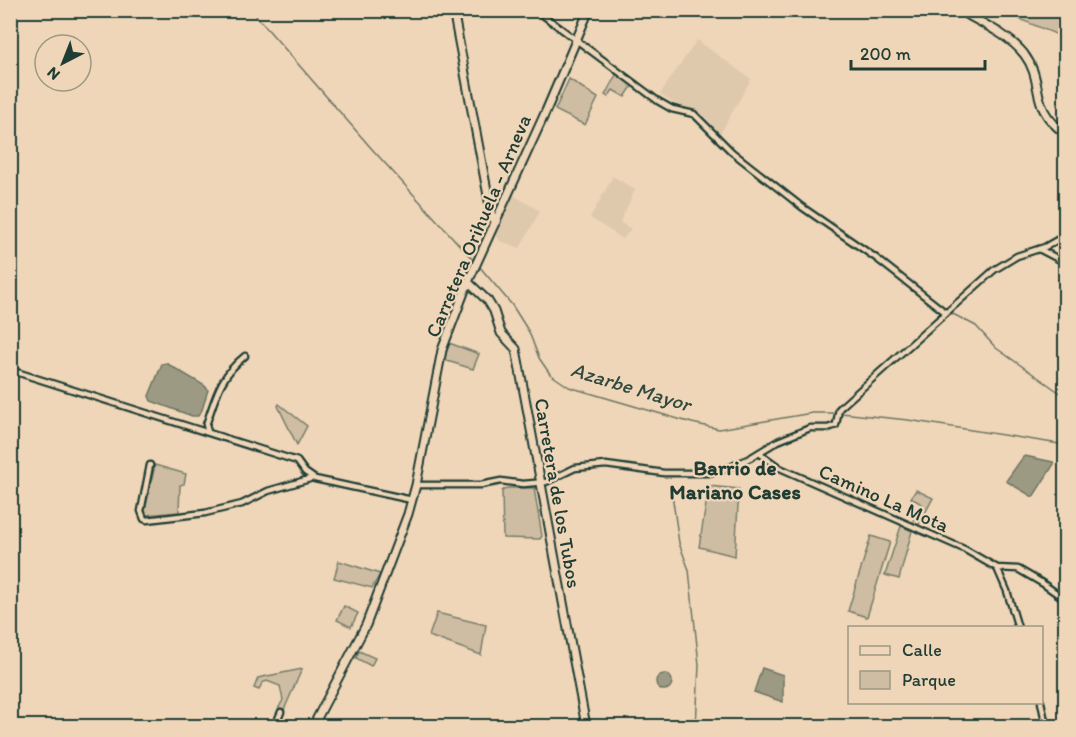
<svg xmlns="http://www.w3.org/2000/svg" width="1076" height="737" viewBox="0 0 1076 737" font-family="Itim,sans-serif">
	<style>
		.built { fill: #dec9ad }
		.green { fill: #cebda2; stroke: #767d6b; stroke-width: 1.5 }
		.water { fill: #9d9a83; stroke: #6b7563; stroke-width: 1.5 }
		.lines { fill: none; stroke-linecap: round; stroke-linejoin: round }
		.stream { stroke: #6b7563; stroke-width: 1.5 }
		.street-casing { stroke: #1f3d34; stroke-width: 9 }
		.secondary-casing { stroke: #1f3d34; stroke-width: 11 }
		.street { stroke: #f0d6b8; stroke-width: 4.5 }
		.secondary { stroke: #f0d6b8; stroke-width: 7 }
		.labels { text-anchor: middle; stroke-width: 4.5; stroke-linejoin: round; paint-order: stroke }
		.street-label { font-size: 20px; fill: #1f3d34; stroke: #f0d6b8 }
		.water-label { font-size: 21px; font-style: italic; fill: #324b40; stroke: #f0d6b8 }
		.neighbourhood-label { font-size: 21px; font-weight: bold; fill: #1f3d34; stroke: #f0d6b8 }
	</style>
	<rect width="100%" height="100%" fill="#f0d6b8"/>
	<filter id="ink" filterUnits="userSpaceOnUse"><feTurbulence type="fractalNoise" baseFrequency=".0167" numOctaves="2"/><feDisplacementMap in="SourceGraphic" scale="12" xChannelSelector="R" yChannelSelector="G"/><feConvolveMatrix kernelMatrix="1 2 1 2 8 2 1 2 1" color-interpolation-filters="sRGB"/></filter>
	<g filter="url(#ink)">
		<g class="built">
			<polygon points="697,40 751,79 720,134 704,116 673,103 660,94"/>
			<polygon points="613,176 635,190 620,222 631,229 623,239 590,218"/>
			<polygon points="513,195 540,211 520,248 500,241 495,234"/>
		</g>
		<g class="green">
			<polygon points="1000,11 1065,11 1065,38"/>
			<polygon points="617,73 633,85 625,97 613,90 608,97 605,95"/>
			<polygon points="569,79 598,98 585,125 555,110"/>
			<polygon points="449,343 479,354 473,369 444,360"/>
			<polygon points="279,404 307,426 297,445 278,406"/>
			<polygon points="155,465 186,474 184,484 180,485 179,512 146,515 145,510"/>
			<polygon points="709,486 739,489 735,556 699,547"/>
			<polygon points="507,488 534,488 542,536 540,539 503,538 502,491"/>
			<polygon points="916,490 933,498 918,526 912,524 922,504 911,498"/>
			<polygon points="901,526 912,531 899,579 885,575"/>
			<polygon points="871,536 890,542 867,617 848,611"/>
			<polygon points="339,561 380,574 372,588 334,578"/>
			<polygon points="344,606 358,613 351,627 337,620"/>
			<polygon points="437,613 486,625 481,655 429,636"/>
			<polygon points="359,651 375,658 371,666 356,658"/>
			<polygon points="302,669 283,712 278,709 283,700 280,686 267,681 262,683 259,690 254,688 258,678"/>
		</g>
		<g class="water">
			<polygon points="166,363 205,386 208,390 202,410 198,416 192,416 151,401 149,396 162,364"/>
			<polygon points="1025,456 1053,462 1054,464 1033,497 1006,481 1023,457"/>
			<polygon points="762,668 783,675 783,702 754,692"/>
			<circle cx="664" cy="682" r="8"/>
		</g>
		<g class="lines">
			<g class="stream">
				<polyline points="251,10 372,149 474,261"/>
				<polyline points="541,10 573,35"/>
				<polyline points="579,39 662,101"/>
				<polyline points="666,103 695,111 740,156"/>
				<polyline points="479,266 512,305 529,332 539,358 550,374 569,387 692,423 719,429 812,413 836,413"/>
				<polyline points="922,291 945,309"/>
				<polyline points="951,313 976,326 996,348 1066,397"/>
				<polyline points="841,413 908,420 1066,445"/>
				<polyline points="672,494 679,543 689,570 699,665 696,726"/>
			</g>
			<defs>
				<g id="street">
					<polyline points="536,10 658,101 672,109 694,114 732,152 802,207 876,258 945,312"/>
					<polyline points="1039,249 1066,263"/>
					<polyline points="10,370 297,461 305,472 315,479 412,500"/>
					<path d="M208,432L206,425C216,396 220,376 245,356"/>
					<polyline points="759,453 780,468 964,549 997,568 1018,569 1042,583 1066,600"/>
					<polyline points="150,465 141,511 144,519 147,520 205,513 242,504 268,491 313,478"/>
					<polyline points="416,485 481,485 501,481 523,484 546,482 575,468 606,465 664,473 708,473 726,469 750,458 778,441 810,428 828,428 836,425 839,409 842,406 994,270 1017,256 1045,247 1066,235"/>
					<polyline points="997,568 1007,591 1018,628"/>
					<polyline points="1041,702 1045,721 1044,726"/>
					<polyline points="275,726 281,712"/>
				</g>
				<g id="secondary">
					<polyline points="453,10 492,217 496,222"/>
					<path d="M959,10C981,23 1008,34 1024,54C1046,83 1027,107 1066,134"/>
					<polyline points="468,282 488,301 494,311 501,333 516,349 586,726"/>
					<polyline points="313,726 366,625 408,514 416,485 442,350 468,282 546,111 589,10"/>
				</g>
			</defs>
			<use href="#street" class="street-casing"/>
			<use href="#secondary" class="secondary-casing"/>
			<use href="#street" class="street"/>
			<use href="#secondary" class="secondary"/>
		</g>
	</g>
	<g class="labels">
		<g class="street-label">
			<text transform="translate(478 226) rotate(-67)" y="7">Carretera Orihuela - Arneva</text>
			<text transform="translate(558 493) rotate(80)" y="7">Carretera de los Tubos</text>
			<text transform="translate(884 498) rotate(24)" y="7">Camino La Mota</text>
		</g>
		<g class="water-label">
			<text transform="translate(631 387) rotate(17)" y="7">Azarbe Mayor</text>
		</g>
		<g class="neighbourhood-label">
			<text x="735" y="475">Barrio de<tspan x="735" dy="24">Mariano Cases</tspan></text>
		</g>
	</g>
	<rect width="1076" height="737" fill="none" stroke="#f0d6b8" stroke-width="36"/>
	<rect x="18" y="18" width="1040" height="701" fill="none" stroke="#1f3d34" stroke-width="2" filter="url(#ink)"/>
	<rect x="848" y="626" width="195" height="78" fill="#f0d6b8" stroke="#9c9983" stroke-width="1.5"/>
	<rect x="860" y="646" width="30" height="9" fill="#f0d6b8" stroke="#9c9983" stroke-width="1.5"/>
	<text x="902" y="656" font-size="18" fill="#1f3d34">Calle</text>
	<rect x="860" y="671" width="30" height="18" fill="#cebda2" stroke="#9c9983" stroke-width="1.5"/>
	<text x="902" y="686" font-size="18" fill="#1f3d34">Parque</text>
	<g transform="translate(63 63) rotate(222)"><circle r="28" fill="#f0d6b8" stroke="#9c9983" stroke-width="1.5"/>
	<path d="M0-4.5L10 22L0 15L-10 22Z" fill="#1f3d34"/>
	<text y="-9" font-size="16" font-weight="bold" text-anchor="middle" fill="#1f3d34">N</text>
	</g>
	<path d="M851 60v9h134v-9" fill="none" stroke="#1f3d34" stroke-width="3"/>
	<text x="860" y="60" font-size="18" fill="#1f3d34" stroke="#f0d6b8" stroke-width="4.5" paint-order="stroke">200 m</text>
</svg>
